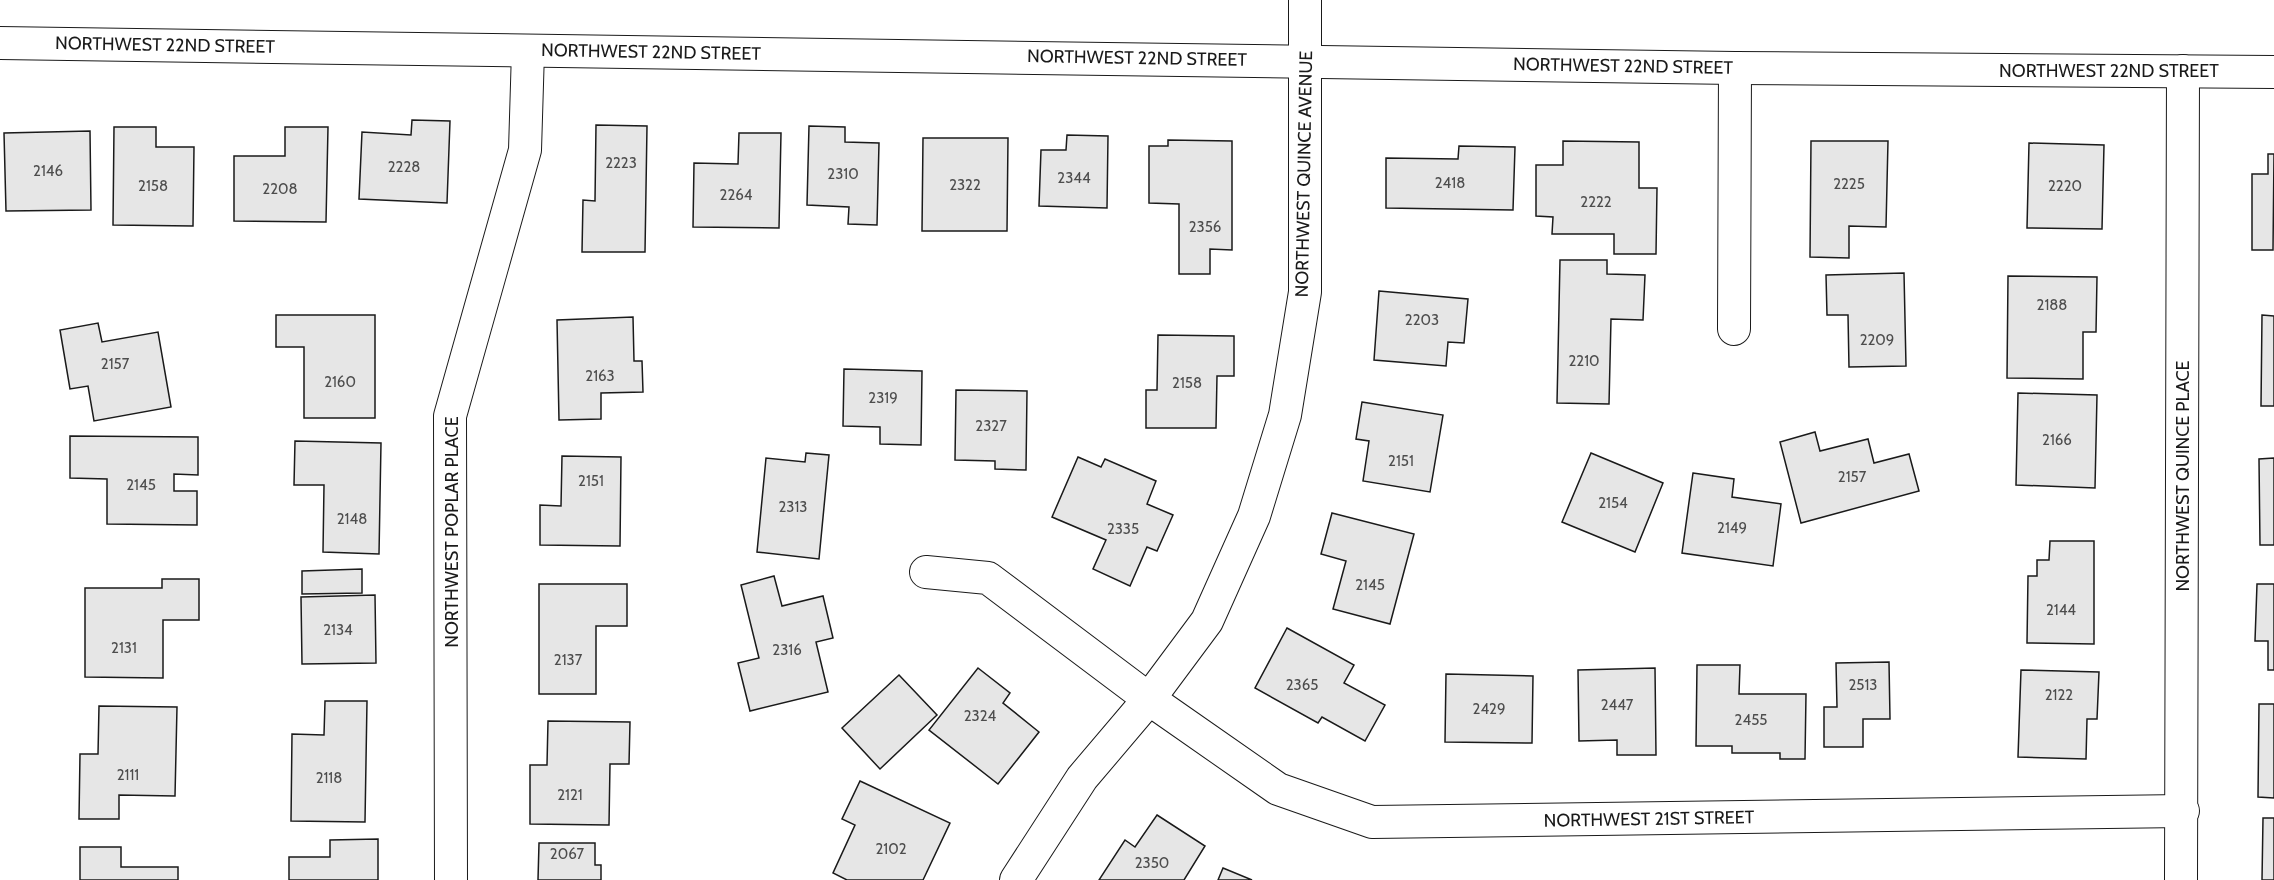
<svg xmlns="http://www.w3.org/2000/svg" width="2274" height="880" viewBox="0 0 2274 880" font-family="Cabin,sans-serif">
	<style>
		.building { fill: #e6e6e6; stroke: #1a1a1a; stroke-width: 1.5 }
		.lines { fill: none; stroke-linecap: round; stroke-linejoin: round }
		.street-casing { stroke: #1a1a1a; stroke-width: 34 }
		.street { stroke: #fff; stroke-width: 32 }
		.labels { text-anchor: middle; stroke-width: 4.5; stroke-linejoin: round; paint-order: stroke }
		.number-label { font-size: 15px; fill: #4d4d4d }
		.street-label { font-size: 18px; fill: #1a1a1a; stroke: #fff }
	</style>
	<rect width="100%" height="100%" fill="#fff"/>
	<g class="building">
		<polygon points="412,120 450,121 447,203 359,199 362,132 411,135"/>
		<polygon points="596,125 647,126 645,252 582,252 583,200 595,201"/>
		<polygon points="809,126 845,127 845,142 879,143 877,225 848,224 849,207 807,205"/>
		<polygon points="114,127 156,127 156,147 194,147 193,226 113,225"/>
		<polygon points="285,127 328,127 326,222 234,221 234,156 285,156"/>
		<polygon points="90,131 91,210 6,211 4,133"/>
		<polygon points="739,133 781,133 779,228 693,227 694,163 738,164"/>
		<polygon points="1067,135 1108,136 1107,208 1039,206 1041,150 1066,150"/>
		<polygon points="923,138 1008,138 1007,231 922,231"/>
		<polygon points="1168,140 1232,141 1232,250 1210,249 1210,274 1179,274 1179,204 1149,203 1149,146 1168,146"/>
		<polygon points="1563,141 1639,142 1639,188 1657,188 1656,254 1614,254 1614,234 1552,234 1553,217 1536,216 1536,165 1563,165"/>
		<polygon points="1811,141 1888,141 1886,227 1849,226 1849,258 1810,257"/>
		<polygon points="2029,143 2104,145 2102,229 2027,228"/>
		<polygon points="1459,146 1515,147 1513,210 1386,208 1386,158 1458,159"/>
		<polygon points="2268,154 2274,154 2273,250 2252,250 2252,174 2268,174"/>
		<polygon points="1560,260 1607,260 1607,274 1645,275 1643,320 1611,319 1609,404 1557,403"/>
		<polygon points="1904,273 1906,366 1849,367 1848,315 1827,315 1826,275"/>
		<polygon points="2008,276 2097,277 2096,332 2083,332 2083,379 2007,378"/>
		<polygon points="1379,291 1468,299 1464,343 1448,342 1446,366 1374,360"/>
		<polygon points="276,315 375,315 375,418 304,418 304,347 276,347"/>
		<polygon points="2262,315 2274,316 2274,406 2261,406"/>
		<polygon points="633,317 634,361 642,361 643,392 601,393 601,419 559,420 557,320"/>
		<polygon points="98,323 102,342 158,332 171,407 94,421 88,386 70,389 60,330"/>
		<polygon points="1158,335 1234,336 1234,376 1217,376 1216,428 1146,428 1146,390 1157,390"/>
		<polygon points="844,369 922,371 921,445 880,444 880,427 843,426"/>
		<polygon points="956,390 1027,391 1026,470 995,469 995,461 955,460"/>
		<polygon points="2018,393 2097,395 2095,488 2016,485"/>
		<polygon points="1362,402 1443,415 1430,492 1363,481 1369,441 1356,439"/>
		<polygon points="1815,432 1820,451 1868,439 1874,463 1909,454 1919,491 1801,523 1780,442"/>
		<polygon points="70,436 198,437 198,475 174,474 174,491 197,491 197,525 107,524 107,479 70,478"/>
		<polygon points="295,441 381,443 379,554 323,552 324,485 294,485"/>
		<polygon points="806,453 829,455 819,559 757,552 766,458 805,462"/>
		<polygon points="1591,453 1663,483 1635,552 1562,522"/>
		<polygon points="562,456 621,457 620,546 540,545 540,505 561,506"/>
		<polygon points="1078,457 1101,467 1105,459 1156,481 1147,504 1173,515 1157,551 1147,547 1130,586 1093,569 1106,540 1052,517"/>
		<polygon points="2274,458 2274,545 2260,545 2259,459"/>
		<polygon points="1693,473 1734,479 1732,497 1781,504 1773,566 1682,553"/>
		<polygon points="1332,513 1414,534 1390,624 1333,609 1346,561 1321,554"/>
		<polygon points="2050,541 2094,541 2094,644 2027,643 2028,576 2037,576 2037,560 2049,560"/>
		<polygon points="362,569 362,593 302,594 302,571"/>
		<polygon points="774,576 782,606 823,596 833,638 816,642 828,692 750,711 738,663 759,658 741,585"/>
		<polygon points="162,579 199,579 199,620 163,620 163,678 85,677 85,588 162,588"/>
		<polygon points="539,584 627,584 627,626 596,626 596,694 539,694"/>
		<polygon points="2257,584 2274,584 2274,670 2268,670 2268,641 2255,641"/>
		<polygon points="375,595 376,663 302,664 301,597"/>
		<polygon points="1287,628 1354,665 1344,683 1385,705 1365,741 1322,717 1318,723 1255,688"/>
		<polygon points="1889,662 1890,719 1863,719 1863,747 1824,747 1824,707 1837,707 1836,663"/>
		<polygon points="1697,665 1740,665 1739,694 1806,694 1805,759 1780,759 1780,753 1732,753 1732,746 1696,746"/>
		<polygon points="978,668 1010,693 1003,703 1039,732 998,784 929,730"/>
		<polygon points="1655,668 1656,755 1617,755 1617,740 1579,741 1578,670"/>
		<polygon points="2021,670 2099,672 2097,719 2087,719 2086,759 2018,757"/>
		<polygon points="1446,674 1533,676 1532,743 1445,742"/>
		<polygon points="899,675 937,715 880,769 842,728"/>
		<polygon points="325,701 367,701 365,822 291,821 292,734 324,735"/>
		<polygon points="2259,704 2274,704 2274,798 2258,797"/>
		<polygon points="99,706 177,707 175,796 119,795 119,819 79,819 80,754 98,754"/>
		<polygon points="548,721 630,722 629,764 610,764 609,825 530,824 530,765 547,765"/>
		<polygon points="860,781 950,823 923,880 847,880 833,873 855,825 842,819"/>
		<polygon points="1157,815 1205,846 1184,880 1099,880 1125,840 1135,847"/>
		<polygon points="2263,818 2274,818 2274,880 2262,880"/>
		<polygon points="378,839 378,880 289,880 289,857 330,857 330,840"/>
		<polygon points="539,843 595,843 595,865 601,865 601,880 538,880"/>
		<polygon points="80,847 121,847 121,867 178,867 178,880 80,880"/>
		<polygon points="1223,868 1252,880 1218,880"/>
	</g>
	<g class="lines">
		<defs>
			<g id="street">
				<polyline points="0,43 1735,68 2274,72"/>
				<polyline points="1734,329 1735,68"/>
				<polyline points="926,572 988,578 1149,699 1278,789 1372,822 2183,811"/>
				<polyline points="451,880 450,416 525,150 528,51"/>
				<polyline points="1016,880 1082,778 1149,699 1207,621 1254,516 1285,415 1305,292 1305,0"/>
				<polyline points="2181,880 2183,71"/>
			</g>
		</defs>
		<use href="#street" class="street-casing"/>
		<use href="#street" class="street"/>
	</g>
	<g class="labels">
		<g class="number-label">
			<text x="621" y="168">2223</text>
			<text x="404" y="172">2228</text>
			<text x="48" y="176">2146</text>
			<text x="843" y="179">2310</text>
			<text x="1074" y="183">2344</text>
			<text x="1450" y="188">2418</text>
			<text x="1849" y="189">2225</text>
			<text x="965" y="190">2322</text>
			<text x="153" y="191">2158</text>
			<text x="2065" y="191">2220</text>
			<text x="280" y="194">2208</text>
			<text x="736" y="200">2264</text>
			<text x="1596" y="207">2222</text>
			<text x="1205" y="232">2356</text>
			<text x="2052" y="310">2188</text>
			<text x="1422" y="325">2203</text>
			<text x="1877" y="345">2209</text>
			<text x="1584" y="366">2210</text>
			<text x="115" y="369">2157</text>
			<text x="600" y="381">2163</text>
			<text x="340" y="387">2160</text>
			<text x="1187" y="388">2158</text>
			<text x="883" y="403">2319</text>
			<text x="991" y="431">2327</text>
			<text x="2057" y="445">2166</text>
			<text x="1401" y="466">2151</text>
			<text x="1852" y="482">2157</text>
			<text x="591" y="486">2151</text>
			<text x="141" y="490">2145</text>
			<text x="1613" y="508">2154</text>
			<text x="793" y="512">2313</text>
			<text x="352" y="524">2148</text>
			<text x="1732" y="533">2149</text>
			<text x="1123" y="534">2335</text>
			<text x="1370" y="590">2145</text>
			<text x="2061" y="615">2144</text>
			<text x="338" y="635">2134</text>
			<text x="124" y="653">2131</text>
			<text x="787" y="655">2316</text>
			<text x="568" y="665">2137</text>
			<text x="1302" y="690">2365</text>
			<text x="1863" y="690">2513</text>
			<text x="2059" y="700">2122</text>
			<text x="1617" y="710">2447</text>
			<text x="1489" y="714">2429</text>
			<text x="980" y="721">2324</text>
			<text x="1751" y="725">2455</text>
			<text x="128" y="780">2111</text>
			<text x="329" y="783">2118</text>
			<text x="570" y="800">2121</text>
			<text x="891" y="854">2102</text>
			<text x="567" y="859">2067</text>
			<text x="1152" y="868">2350</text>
		</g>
		<g class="street-label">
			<text transform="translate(165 45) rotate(1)" y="6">NORTHWEST 22ND STREET</text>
			<text transform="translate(651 52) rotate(1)" y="6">NORTHWEST 22ND STREET</text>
			<text transform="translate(1137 58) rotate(1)" y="6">NORTHWEST 22ND STREET</text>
			<text transform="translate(1623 66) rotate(1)" y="6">NORTHWEST 22ND STREET</text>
			<text x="2109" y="77">NORTHWEST 22ND STREET</text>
			<text transform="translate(1304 174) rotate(-89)" y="6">NORTHWEST QUINCE AVENUE</text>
			<text transform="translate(2183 476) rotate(-90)" y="6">NORTHWEST QUINCE PLACE</text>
			<text transform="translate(452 532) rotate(-90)" y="6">NORTHWEST POPLAR PLACE</text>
			<text transform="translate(1649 819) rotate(-1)" y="6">NORTHWEST 21ST STREET</text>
		</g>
	</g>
</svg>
